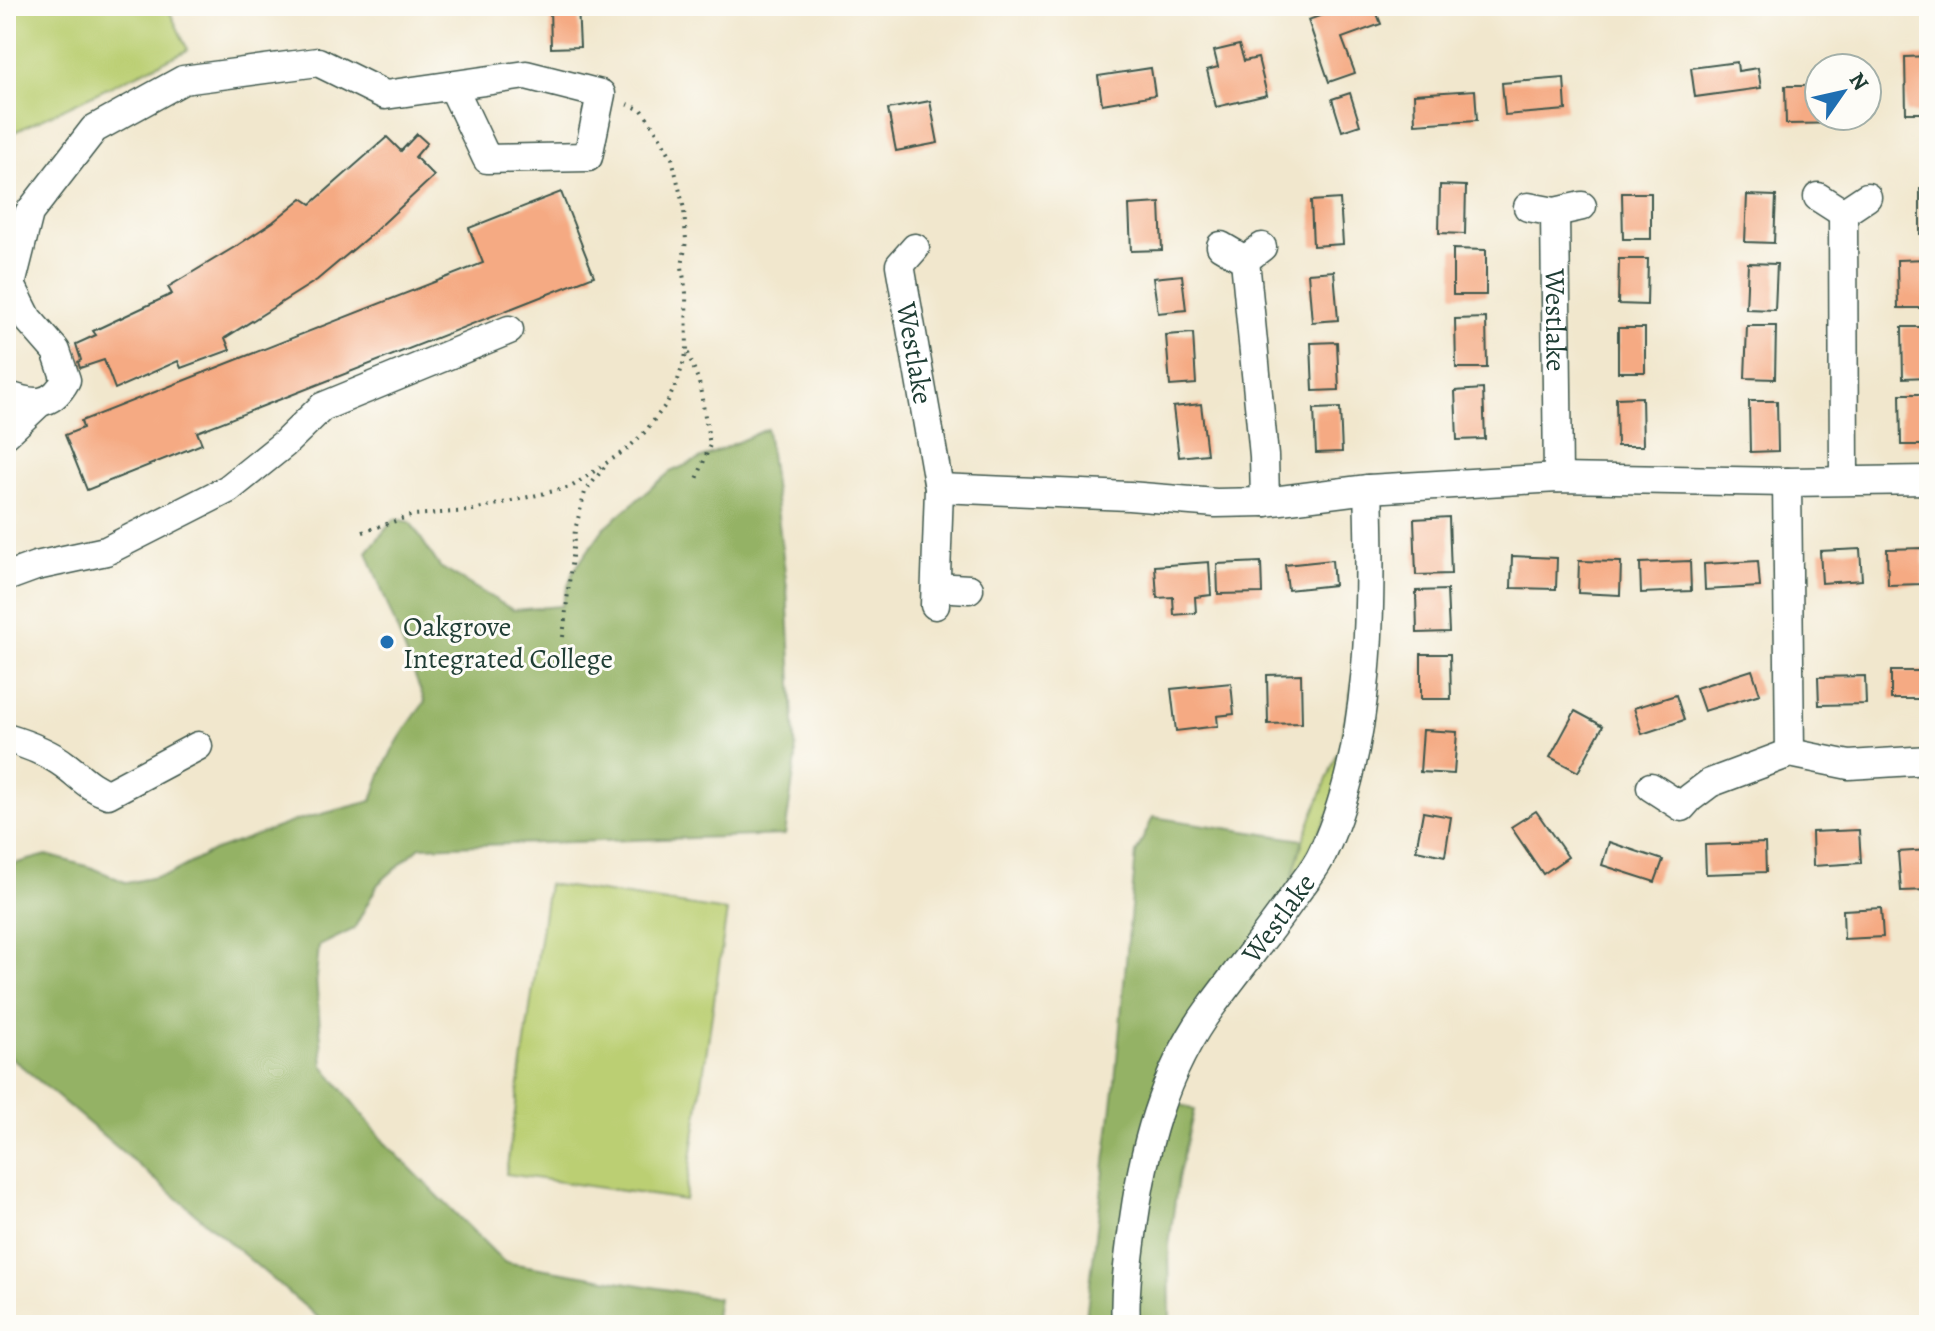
<svg xmlns="http://www.w3.org/2000/svg" width="1935" height="1331" viewBox="0 0 1935 1331" font-family="Alegreya,serif">
	<style>
		.green { fill: #bbcf73; stroke: #6d8654; stroke-width: 2 }
		.forest { fill: #94b265; stroke: #5a784c; stroke-width: 2 }
		.building { fill: #f5aa83 }
		.lines { fill: none; stroke-linecap: round; stroke-linejoin: round }
		.minor-casing { stroke: #3e564b; stroke-width: 31 }
		.path { stroke: #3e564b; stroke-width: 4; stroke-dasharray: 2 6; stroke-linecap: butt }
		.minor { stroke: #fff; stroke-width: 28 }
		.poi-dot { fill: #1f6fb2; stroke: #fdfcf7; stroke-width: 3 }
		.labels { text-anchor: middle; stroke-width: 6; stroke-linejoin: round; paint-order: stroke }
		.street-label { font-size: 28px; fill: #1f3d34; stroke: #fdfcf7 }
		.poi-label { font-size: 28px; fill: #1f3d34; stroke: #fdfcf7; text-anchor: start }
	</style>
	<rect width="100%" height="100%" fill="#fdfcf7"/>
	<filter id="ink" filterUnits="userSpaceOnUse"><feTurbulence type="fractalNoise" baseFrequency=".0125" numOctaves="2"/><feDisplacementMap in="SourceGraphic" scale="16" xChannelSelector="R" yChannelSelector="G"/><feConvolveMatrix kernelMatrix="1 2 1 2 8 2 1 2 1" color-interpolation-filters="sRGB"/></filter>
	<filter id="wash" filterUnits="userSpaceOnUse"><feTurbulence type="fractalNoise" baseFrequency=".006" numOctaves="4" result="noise"/><feDisplacementMap in="SourceGraphic" scale="32" xChannelSelector="R" yChannelSelector="G"/><feGaussianBlur stdDeviation="1.8" result="paint"/><feColorMatrix in="noise" values="0 0 0 0 0 0 0 0 0 0 0 0 0 0 0 0 0 1.4 0 .05"/><feComposite in="paint" operator="in"/></filter>
	<g filter="url(#wash)">
		<rect width="100%" height="100%" fill="#f1e7cd"/>
		<g class="green">
			<polygon points="16,6 167,6 188,50 6,136 6,11"/>
			<polygon points="1354,676 1333,806 1288,891 1303,840 1340,746"/>
			<polygon points="548,884 727,911 685,1200 506,1174"/>
		</g>
		<g class="forest">
			<path d="M767,429L787,588L796,759L785,835L420,847L378,884L354,929L319,946L316,978L323,1065L385,1143L504,1262L718,1298L714,1325H327L6,1053V866L47,855L93,868L127,883L170,874L213,851L295,821L372,801C383,762 400,734 425,702L367,552L394,519L410,522L440,567L513,610L561,606L573,572L604,528L670,472Z"/>
			<polygon points="1153,817 1303,840 1281,915 1154,1121 1177,1103 1194,1110 1178,1178 1169,1245 1170,1317 1174,1325 1085,1325 1115,1081 1136,853"/>
		</g>
		<g id="blocks">
			<g class="building">
				<polygon points="550,6 578,6 580,47 551,48"/>
				<polygon points="1348,6 1374,6 1381,24 1342,38 1355,73 1329,82 1308,20"/>
				<polygon points="1239,45 1244,61 1258,58 1267,95 1216,107 1207,70 1218,67 1214,51"/>
				<polygon points="1929,56 1929,113 1906,113 1905,57"/>
				<polygon points="1737,62 1738,71 1758,68 1761,88 1695,97 1691,68"/>
				<polygon points="1151,68 1155,95 1102,104 1098,76"/>
				<polygon points="1564,78 1566,110 1505,115 1502,83"/>
				<polygon points="1785,86 1819,86 1819,116 1851,116 1852,123 1786,124"/>
				<polygon points="1475,90 1477,120 1415,124 1414,94"/>
				<polygon points="1350,93 1360,125 1342,131 1332,99"/>
				<polygon points="930,101 938,143 896,151 888,109"/>
				<polygon points="417,134 427,143 415,157 434,176 374,232 317,280 225,338 230,350 181,368 178,361 115,389 104,360 80,368 78,362 81,360 76,344 96,335 93,331 172,294 168,287 238,245 273,222 302,198 311,204 387,137 401,151"/>
				<polygon points="1440,185 1466,186 1465,234 1439,233"/>
				<polygon points="1920,189 1929,190 1929,234 1920,234"/>
				<polygon points="561,192 594,276 197,432 202,444 87,490 65,435 83,428 81,421 483,263 469,228"/>
				<polygon points="1622,193 1651,193 1651,239 1623,239"/>
				<polygon points="1747,195 1776,196 1774,243 1745,242"/>
				<polygon points="1340,199 1343,244 1313,246 1311,201"/>
				<polygon points="1160,203 1162,250 1131,251 1129,205"/>
				<polygon points="1453,249 1486,250 1486,295 1453,295"/>
				<polygon points="1619,259 1648,259 1647,305 1618,304"/>
				<polygon points="1929,259 1929,308 1898,308 1897,260"/>
				<polygon points="1748,263 1777,264 1775,310 1746,309"/>
				<polygon points="1334,271 1338,320 1312,322 1308,273"/>
				<polygon points="1182,275 1186,310 1158,313 1153,278"/>
				<polygon points="1486,318 1487,368 1456,368 1455,319"/>
				<polygon points="1747,326 1776,326 1775,379 1745,378"/>
				<polygon points="1902,327 1929,327 1929,377 1903,378"/>
				<rect x="1618" y="328" width="27" height="44"/>
				<polygon points="1193,333 1196,384 1170,386 1166,335"/>
				<polygon points="1337,342 1339,390 1313,391 1311,343"/>
				<polygon points="1483,389 1485,439 1457,440 1455,391"/>
				<polygon points="1900,394 1929,394 1929,445 1901,445"/>
				<polygon points="1642,397 1643,446 1617,446 1616,398"/>
				<polygon points="1749,401 1777,401 1778,451 1750,452"/>
				<polygon points="1201,404 1207,454 1179,457 1173,407"/>
				<polygon points="1340,408 1342,452 1316,453 1314,409"/>
				<polygon points="1449,517 1451,574 1416,575 1414,519"/>
				<polygon points="1923,548 1923,584 1888,585 1887,549"/>
				<polygon points="1860,549 1862,580 1822,583 1820,551"/>
				<polygon points="1512,556 1557,558 1556,589 1511,588"/>
				<polygon points="1332,560 1334,585 1288,590 1285,565"/>
				<polygon points="1579,561 1621,562 1620,595 1578,593"/>
				<polygon points="1690,561 1691,591 1641,593 1640,563"/>
				<polygon points="1758,561 1760,587 1705,590 1704,564"/>
				<polygon points="1209,562 1211,595 1195,597 1196,613 1174,615 1173,597 1157,598 1155,566"/>
				<polygon points="1261,562 1262,593 1218,594 1217,564"/>
				<polygon points="1447,590 1449,632 1417,633 1416,591"/>
				<polygon points="1421,654 1450,654 1451,699 1421,699"/>
				<polygon points="1752,670 1760,694 1704,711 1696,688"/>
				<rect x="1891" y="671" width="38" height="28"/>
				<polygon points="1301,674 1302,723 1268,724 1267,675"/>
				<polygon points="1865,676 1866,704 1819,705 1818,677"/>
				<polygon points="1231,683 1234,714 1217,716 1218,726 1176,731 1171,689"/>
				<polygon points="1676,695 1684,720 1642,734 1634,708"/>
				<polygon points="1575,711 1603,726 1578,772 1550,757"/>
				<polygon points="1423,730 1457,732 1454,774 1420,772"/>
				<polygon points="1536,811 1568,857 1543,874 1511,827"/>
				<polygon points="1423,812 1451,817 1445,856 1416,850"/>
				<polygon points="1859,830 1861,863 1813,866 1812,832"/>
				<polygon points="1609,842 1663,860 1655,882 1602,865"/>
				<polygon points="1765,843 1766,872 1706,874 1705,845"/>
				<polygon points="1929,850 1929,890 1901,891 1898,852"/>
				<polygon points="1881,908 1883,937 1844,939 1843,910"/>
			</g>
		</g>
	</g>
	<g filter="url(#ink)">
		<use href="#blocks" fill-opacity="0" stroke="#3e564b" stroke-width="2"/>
		<g class="lines">
			<defs>
				<g id="minor">
					<polyline points="1818,197 1843,213 1867,197"/>
					<polyline points="1528,207 1555,212 1582,206"/>
					<path id="s1" d="M1555,212L1558,478"/>
					<polyline points="1843,213 1844,479"/>
					<polyline points="1221,246 1245,260 1262,247"/>
					<path id="s2" d="M915,248L900,265L939,488L935,605"/>
					<polyline points="1245,260 1264,456 1265,502"/>
					<polyline points="6,288 11,285 29,213 94,129 183,80 318,62 385,95 526,75 601,94 588,157 487,159 453,87"/>
					<path d="M6,395C33,405 51,408 66,380L56,351L28,319L11,285"/>
					<polyline points="6,434 39,403"/>
					<polyline points="1787,482 1790,753"/>
					<polyline points="939,488 1129,496 1216,503 1265,502 1368,489 1558,478 1787,482 1929,480"/>
					<polyline points="6,577 36,566 106,551 228,489 284,444 322,407 509,330"/>
					<polyline points="936,587 969,589"/>
					<path d="M6,738C26,744 48,752 65,765C80,776 90,788 108,794L198,746"/>
					<polyline points="1651,787 1682,807 1690,798 1710,783 1790,753 1849,765 1929,760"/>
					<path id="s3" d="M1126,1325C1124,1294 1128,1265 1132,1235C1142,1152 1162,1072 1213,1004C1241,966 1270,931 1296,893C1305,880 1317,867 1323,852C1372,746 1372,605 1368,489"/>
				</g>
			</defs>
			<use href="#minor" class="minor-casing"/>
			<g class="path">
				<polyline points="688,353 699,382 710,445 697,479"/>
				<polyline points="363,532 413,515 469,511 571,487 627,449 645,432 667,403 678,380 687,351 686,293 682,267 686,241 684,209 672,158 655,129 642,110 622,102"/>
				<polyline points="563,637 575,530 585,492 606,465"/>
			</g>
			<use href="#minor" class="minor"/>
		</g>
	</g>
	<circle class="poi-dot" cx="387" cy="642" r="8"/>
	<g class="labels">
		<g class="street-label">
			<text dy="10" stroke="none"><textPath href="#s1" startOffset="108">Westlake</textPath></text>
			<text dy="10" stroke="none"><textPath href="#s2" startOffset="112">Westlake</textPath></text>
			<text dy="10" stroke="none"><textPath href="#s3" startOffset="446">Westlake</textPath></text>
		</g>
		<g class="poi-label">
			<text x="403" y="636">Oakgrove<tspan x="403" dy="32">Integrated College</tspan></text>
		</g>
	</g>
	<rect width="1935" height="1331" fill="none" stroke="#fdfcf7" stroke-width="32"/>
	<g transform="translate(1843 92) rotate(56)"><circle r="38" fill="#fdfcf7" stroke="#a4b0a9" stroke-width="2"/>
	<path d="M0-6L14 30L0 20L-14 30Z" fill="#1f6fb2"/>
	<text y="-12" font-size="22" font-weight="bold" text-anchor="middle" fill="#1f3d34">N</text>
	</g>
</svg>
